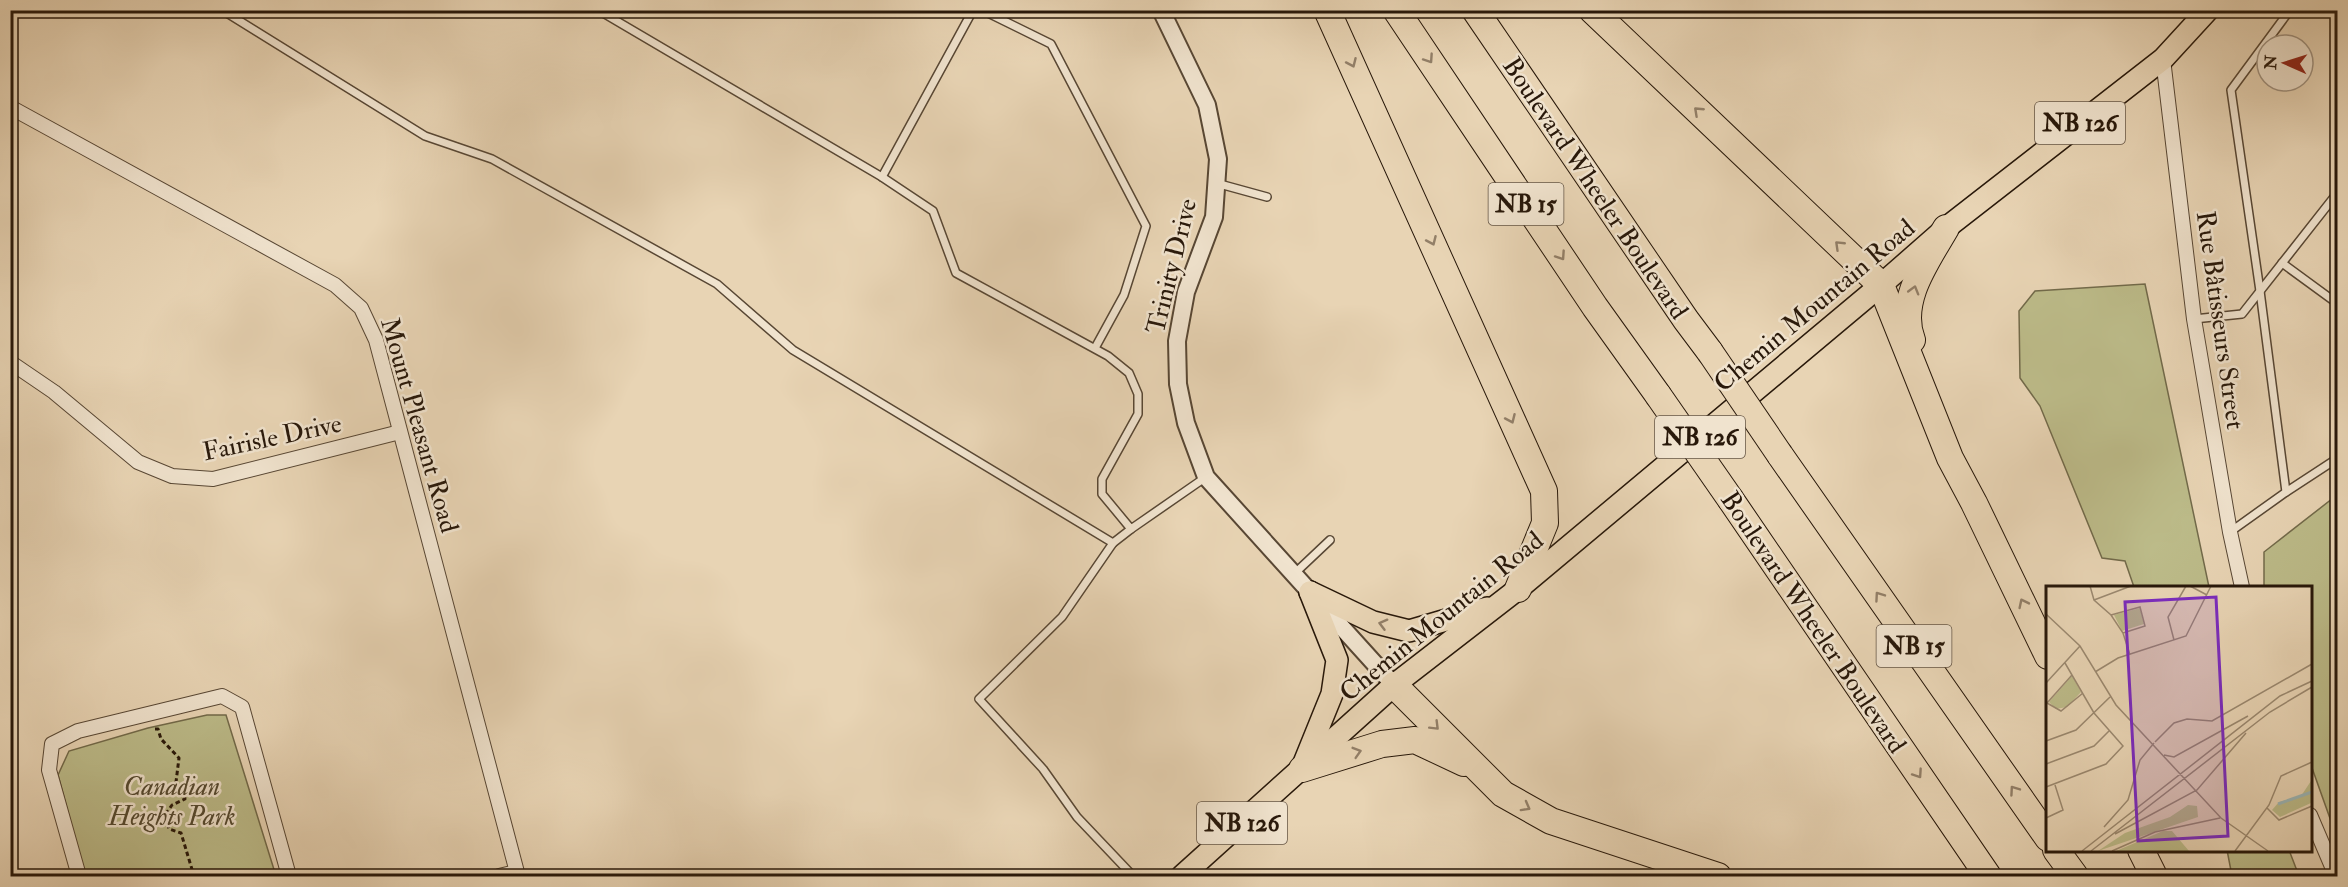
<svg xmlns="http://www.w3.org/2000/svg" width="2348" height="887" viewBox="0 0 2348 887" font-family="'IM FELL Double Pica',serif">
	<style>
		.green { fill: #bcbb89; stroke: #726a4a; stroke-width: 1.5 }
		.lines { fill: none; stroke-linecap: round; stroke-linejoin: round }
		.service-casing { stroke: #584734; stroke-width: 10 }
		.minor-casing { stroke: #584734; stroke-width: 16 }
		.tertiary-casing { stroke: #584734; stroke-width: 20 }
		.primary-casing { stroke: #28180a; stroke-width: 24 }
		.motorway-casing { stroke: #28180a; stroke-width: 28 }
		.path { stroke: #28180a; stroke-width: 3; stroke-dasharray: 4.5 3; stroke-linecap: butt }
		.service { stroke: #f0e3ce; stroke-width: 7 }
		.minor { stroke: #f0e3ce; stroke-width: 14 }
		.tertiary { stroke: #f0e3ce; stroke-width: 16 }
		.primary { stroke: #e8d4b4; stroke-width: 21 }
		.motorway { stroke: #e8d4b4; stroke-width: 26 }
		.motorway-bridge-casing { stroke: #28180a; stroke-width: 28; stroke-linecap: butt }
		.motorway-bridge { stroke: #e8d4b4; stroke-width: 26 }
		.oneway { stroke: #927f68 }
		.labels { text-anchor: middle; stroke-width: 5; stroke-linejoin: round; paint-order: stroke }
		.shield { fill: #f0e3ce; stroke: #645545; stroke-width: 1.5 }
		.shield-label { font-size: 24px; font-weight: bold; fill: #28180a }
		.street-label { font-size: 26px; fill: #28180a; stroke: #f0e3ce }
		.park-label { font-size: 26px; font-style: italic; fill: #544930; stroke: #f0e3ce }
		.inset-river { fill: none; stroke: #9bb6b7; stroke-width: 3 }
		.inset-road { fill: none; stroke: #9b8970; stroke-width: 1.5 }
		.view { fill: #7b2cbf; fill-opacity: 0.15; stroke: #7b2cbf; stroke-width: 3 }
		.inset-edge { fill: none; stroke: #28180a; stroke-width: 3 }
	</style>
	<rect width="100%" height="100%" fill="#e8d4b4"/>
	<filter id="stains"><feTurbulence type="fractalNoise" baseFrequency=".00333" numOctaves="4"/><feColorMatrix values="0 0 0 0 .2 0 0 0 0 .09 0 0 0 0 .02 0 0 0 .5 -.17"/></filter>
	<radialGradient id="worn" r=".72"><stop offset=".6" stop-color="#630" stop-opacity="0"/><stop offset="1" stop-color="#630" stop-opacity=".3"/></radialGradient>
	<g class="green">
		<polygon points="2145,284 2209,587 2134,587 2125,561 2102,558 2040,406 2020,378 2019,311 2035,291"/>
		<polygon points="2337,495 2337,838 2311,765 2310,587 2264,587 2264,552"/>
		<polygon points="207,715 226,715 276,876 85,876 58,775 69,751 148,728"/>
		<polygon points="2227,850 2289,850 2299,876 2232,876"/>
	</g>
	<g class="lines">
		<defs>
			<g id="service">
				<polyline points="222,10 425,136 492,159 717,284 793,350 1113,543 1062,617 979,699 1043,769 1077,817 1133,876"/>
				<polyline points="598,10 882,177 933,211 956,273 1108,356 1129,373 1138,394 1138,414 1102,479 1102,494 1131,529 1206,477"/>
				<polyline points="982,10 1051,44 1146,226 1124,295 1095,348"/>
				<polyline points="882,177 973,10"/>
				<polyline points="1216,183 1267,197"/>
				<polyline points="2282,263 2338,304"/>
				<polyline points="2194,319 2242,314 2338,192"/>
				<polyline points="2286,492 2338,458"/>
				<polyline points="2230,532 2286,492 2260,291 2231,90 2290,10"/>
				<polyline points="1113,543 1131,529"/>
				<polyline points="1294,574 1330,540"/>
			</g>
			<g id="minor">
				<polyline points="2163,59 2194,319 2230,532 2242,587"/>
				<polyline points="10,107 335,285 361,308 376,340 518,876"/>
				<polyline points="10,362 54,392 138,462 172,476 213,479 400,432"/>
				<polyline points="2310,815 2336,876"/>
				<polyline points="79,876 49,770 52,744 78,731 222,696 242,707 289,876"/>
				<polyline points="499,876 516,872"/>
			</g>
			<polyline id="tertiary" points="1161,10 1207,105 1218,159 1214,217 1186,292 1177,341 1178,384 1186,423 1206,477 1394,685"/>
			<g id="primary">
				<polyline points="1310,592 1373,622 1409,631 1487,608"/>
				<polyline points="1304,763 1332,694 1337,660 1310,592"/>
				<polyline points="1182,876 1394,685 1518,589 1881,285 1946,228 2163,59 2208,10"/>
			</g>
			<g id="motorway">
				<polyline points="1327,10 1544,491 1545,523 1518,589"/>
				<polyline points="1396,10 1595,307 1658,395"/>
				<polyline points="1475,10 1686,320 1710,352"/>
				<polyline points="1592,10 1881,285 1950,458 1974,503 2048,656"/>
				<path d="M1912,340C1897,301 1927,261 1946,228"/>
				<polyline points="1780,455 2048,838"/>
				<polyline points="1731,500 1988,876"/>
				<polyline points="1394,685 1503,794 1551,821 1718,876"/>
				<polyline points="1302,769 1382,744 1415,740 1464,763"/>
				<polyline points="2056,850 2075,876"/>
				<polyline points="2141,850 2154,876"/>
			</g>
		</defs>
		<use href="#service" class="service-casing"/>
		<use href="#minor" class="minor-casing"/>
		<use href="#tertiary" class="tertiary-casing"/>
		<use href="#primary" class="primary-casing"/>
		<use href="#motorway" class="motorway-casing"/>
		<polyline class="path" points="155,729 158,729 161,739 179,758 176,782 183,788 185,799 172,805 165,815 169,829 181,833 194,876"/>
		<use href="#service" class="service"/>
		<use href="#minor" class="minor"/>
		<use href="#tertiary" class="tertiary"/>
		<use href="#primary" class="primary"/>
		<use href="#motorway" class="motorway"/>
		<defs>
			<g id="motorway-bridge">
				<polyline points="1710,352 1780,455"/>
				<polyline points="1658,395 1731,500"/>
			</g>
		</defs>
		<use href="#motorway-bridge" class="motorway-bridge-casing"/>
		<use href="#motorway-bridge" class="motorway-bridge"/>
	</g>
	<defs><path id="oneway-chevron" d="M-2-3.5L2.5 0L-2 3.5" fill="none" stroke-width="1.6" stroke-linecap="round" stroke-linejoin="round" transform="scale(1.5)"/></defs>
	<g class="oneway">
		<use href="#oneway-chevron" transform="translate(1429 59) rotate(56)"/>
		<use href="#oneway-chevron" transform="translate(1352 63) rotate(66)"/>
		<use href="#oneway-chevron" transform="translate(1698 111) rotate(-137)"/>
		<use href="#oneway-chevron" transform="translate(1432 241) rotate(66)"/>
		<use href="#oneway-chevron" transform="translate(1839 245) rotate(-136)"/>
		<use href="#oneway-chevron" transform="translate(1561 256) rotate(56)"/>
		<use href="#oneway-chevron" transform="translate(1914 290) rotate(-74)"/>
		<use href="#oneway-chevron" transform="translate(1511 419) rotate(66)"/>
		<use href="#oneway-chevron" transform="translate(1879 596) rotate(-125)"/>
		<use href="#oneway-chevron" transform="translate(2023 603) rotate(-116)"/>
		<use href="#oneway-chevron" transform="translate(1383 624) rotate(-165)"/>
		<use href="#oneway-chevron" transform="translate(1435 726) rotate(45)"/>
		<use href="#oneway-chevron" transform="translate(1357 752) rotate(-17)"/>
		<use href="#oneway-chevron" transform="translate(1918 774) rotate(56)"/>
		<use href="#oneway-chevron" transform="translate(2014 790) rotate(-125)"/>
		<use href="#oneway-chevron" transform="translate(1526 807) rotate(29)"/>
	</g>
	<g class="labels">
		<g class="shield">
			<rect x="2035" y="102" width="90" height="42" rx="4.5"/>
			<rect x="1488.5" y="183" width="75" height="42" rx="4.5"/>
			<rect x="1655" y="416" width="90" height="42" rx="4.5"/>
			<rect x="1876.5" y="625" width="75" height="42" rx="4.5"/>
			<rect x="1197" y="802" width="90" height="42" rx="4.5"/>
		</g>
		<g class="shield-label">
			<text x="2080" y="131">NB 126</text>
			<text x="1526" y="212">NB 15</text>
			<text x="1700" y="445">NB 126</text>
			<text x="1914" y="654">NB 15</text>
			<text x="1242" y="831">NB 126</text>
		</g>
		<g class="street-label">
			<text transform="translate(1596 188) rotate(56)" y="9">Boulevard Wheeler Boulevard</text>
			<text transform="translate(1171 266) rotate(-76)" y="9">Trinity Drive</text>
			<text transform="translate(1814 305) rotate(-40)" y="9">Chemin Mountain Road</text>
			<text transform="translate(2221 320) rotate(82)" y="9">Rue Bâtisseurs Street</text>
			<text transform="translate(420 425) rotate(74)" y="9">Mount Pleasant Road</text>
			<text transform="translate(272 437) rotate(-12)" y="9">Fairisle Drive</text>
			<text transform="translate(1441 616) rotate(-39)" y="9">Chemin Mountain Road</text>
			<text transform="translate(1814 622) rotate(56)" y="9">Boulevard Wheeler Boulevard</text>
		</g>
		<g class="park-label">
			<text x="172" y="795">Canadian<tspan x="172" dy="30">Heights Park</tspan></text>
		</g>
	</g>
	<g transform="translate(2046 586)">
		<rect width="266" height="266" fill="#e8d4b4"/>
		<path d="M94,22L98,38L76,45L68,29ZM26,90L35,106L21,121L10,123L3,116ZM265,195V217L234,231L226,224L233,216L255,210ZM142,219L151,220L152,231L52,265L79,247L124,231ZM117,245H126L143,265H70Z" fill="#bcbb89"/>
		<path class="inset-river" d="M232,218L266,206"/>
		<path class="inset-road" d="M44,0L48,14L65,29L77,47L84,69M144,0L161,9M48,14L85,0M0,28L34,60L70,119L175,232L222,265M65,29L94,21L99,40L77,47M128,54L122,31L140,0M49,86L72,72L140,50L165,0M0,97L34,60M1,117L15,125L37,107M1,117L26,89M0,155L30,144L64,111M109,156L128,137L141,133L166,135L266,78M118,169L128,171L202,130M0,178L48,160L63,145M0,201L60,178L77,160L48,127L19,77M221,222L233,234L266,220M0,232L17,224L9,199M58,241L82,214L94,174L108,157M69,248L151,204L200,147M36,265L234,110L266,95M45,265L224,126L266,101M66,265L109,246L174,232M189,265L223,219L235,190L266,176"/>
		<path class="view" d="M170,11L182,250L92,255L79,16Z"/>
		<rect width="266" height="266" class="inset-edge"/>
	</g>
	<rect width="2348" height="887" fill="none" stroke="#e8d4b4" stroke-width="36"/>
	<rect x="12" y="12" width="2324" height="863" fill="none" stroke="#28180a" stroke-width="3"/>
	<rect x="18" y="18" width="2312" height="851" fill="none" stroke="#28180a" stroke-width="1.5"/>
	<g transform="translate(2285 63) rotate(273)"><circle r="28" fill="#f0e3ce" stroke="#a09280" stroke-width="1.5"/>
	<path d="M0-4.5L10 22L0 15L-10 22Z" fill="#8f2418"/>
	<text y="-9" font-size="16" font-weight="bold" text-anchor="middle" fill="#28180a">N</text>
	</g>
	<rect width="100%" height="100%" filter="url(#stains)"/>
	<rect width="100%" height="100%" fill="url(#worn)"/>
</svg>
